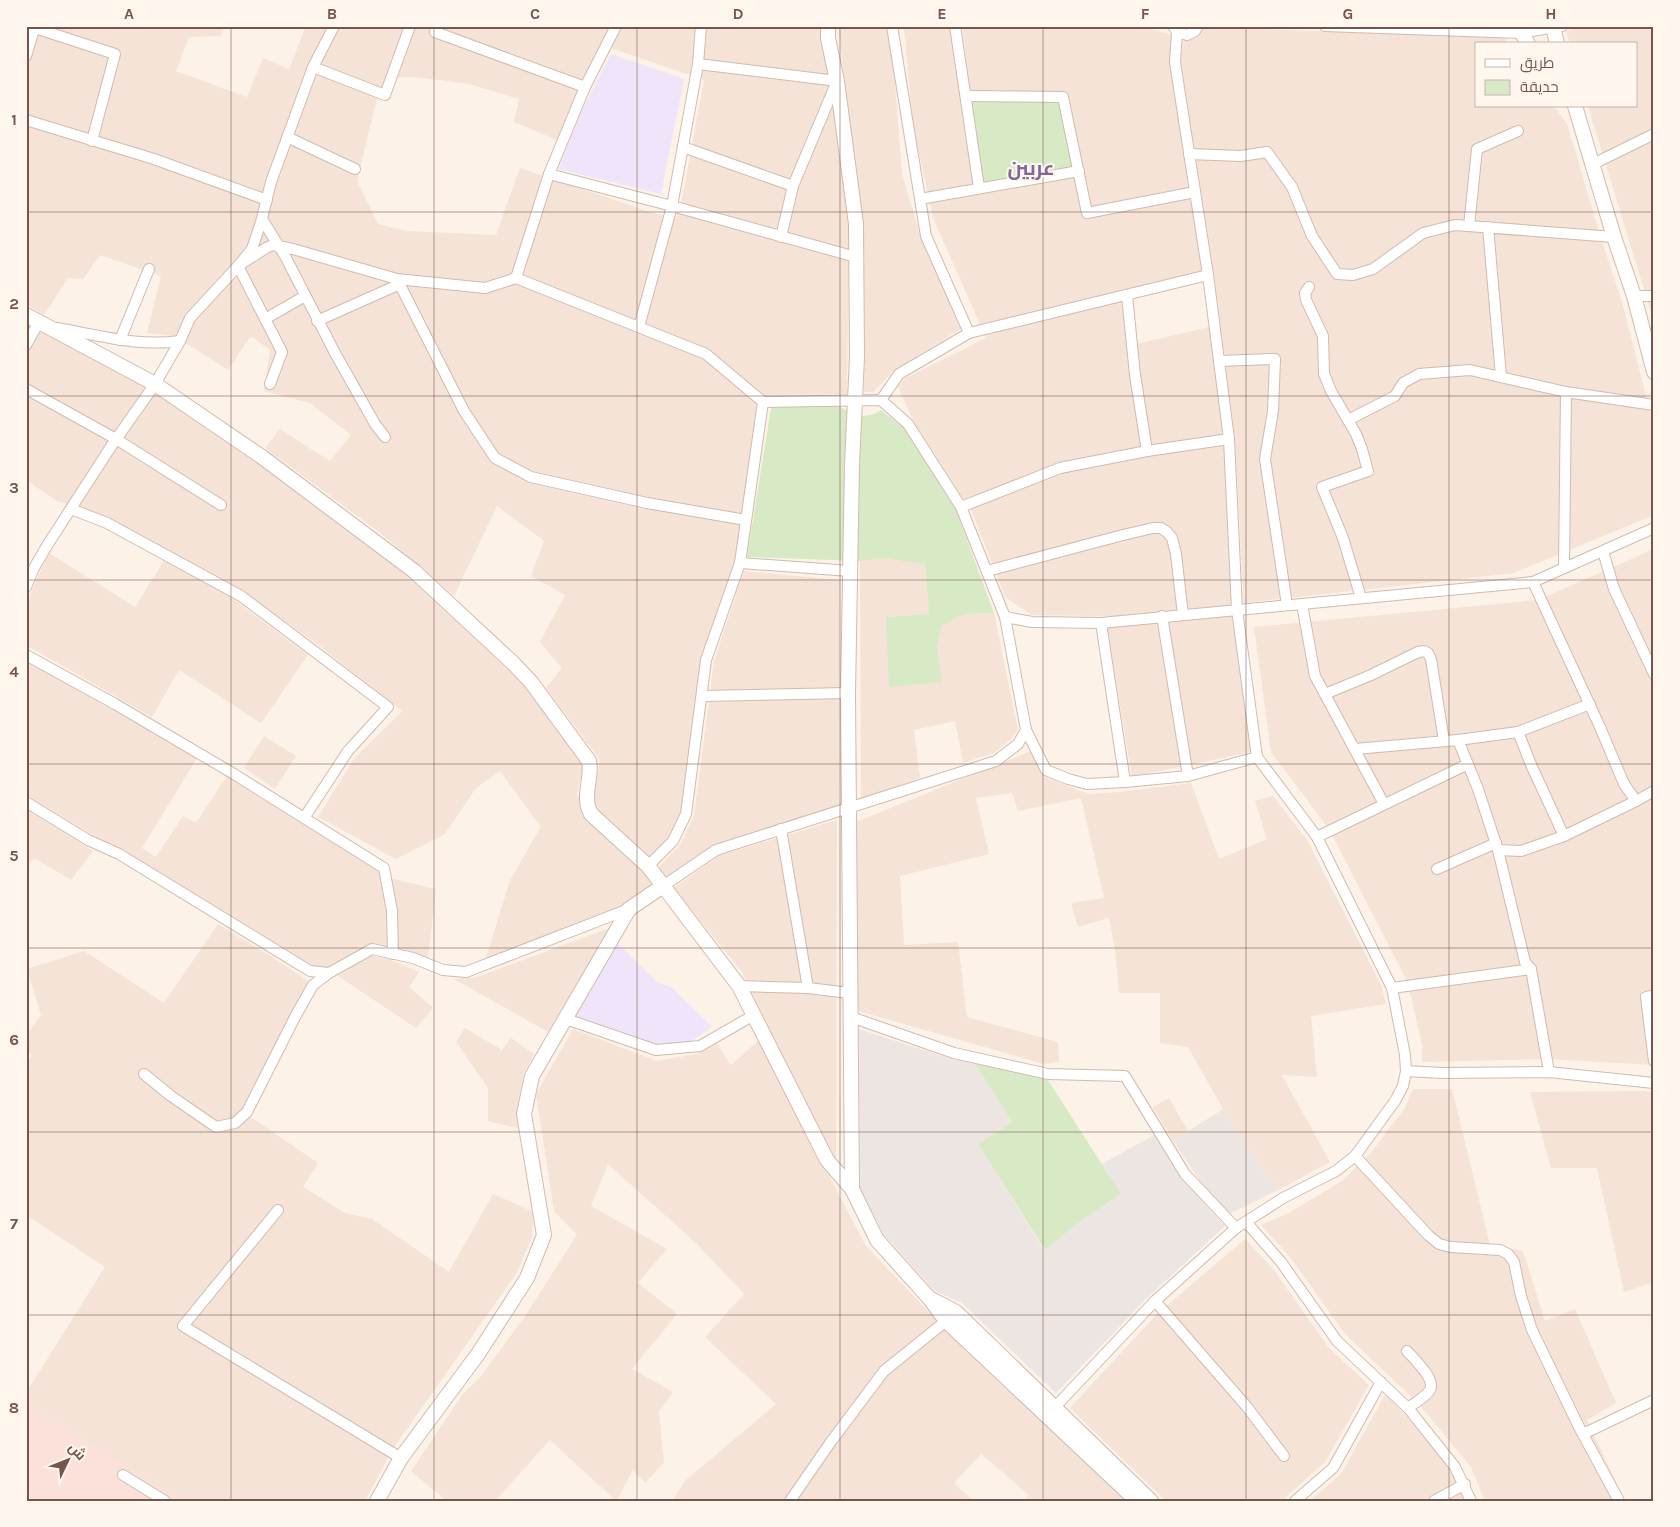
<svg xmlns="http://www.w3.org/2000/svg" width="1680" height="1527" viewBox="0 0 1680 1527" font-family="Karla,Cairo,sans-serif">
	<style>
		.residential { fill: #f4e3d6 }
		.commercial { fill: #fce1db }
		.industrial { fill: #ede5e1 }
		.education { fill: #efe4f9 }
		.green { fill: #d8eac5 }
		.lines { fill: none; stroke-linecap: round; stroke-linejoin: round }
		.street-casing { stroke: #d0bbaf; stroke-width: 12 }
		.secondary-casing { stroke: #d3baad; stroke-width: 16 }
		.street { stroke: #fff; stroke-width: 10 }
		.secondary { stroke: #fff; stroke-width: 14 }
		.grid { fill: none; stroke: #76564b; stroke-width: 1; stroke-opacity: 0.55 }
		.labels { text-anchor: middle; stroke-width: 4; stroke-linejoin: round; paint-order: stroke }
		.district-label { font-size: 20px; font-weight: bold; fill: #836799; stroke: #fff6ee }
		.neatline { fill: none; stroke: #76564b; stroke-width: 2 }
		.grid-label { font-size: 16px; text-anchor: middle; font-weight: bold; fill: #76564b }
	</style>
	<rect width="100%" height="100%" fill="#fcf2e7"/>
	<g class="residential">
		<polygon points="26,26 225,26 221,36 189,37 176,71 247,97 263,58 289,69 306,26 611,26 557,140 514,122 519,99 469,84 415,77 386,78 376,102 357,181 378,224 407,231 496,235 520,168 656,214 677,217 683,194 704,80 611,48 623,26 824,26 849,224 847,394 768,395 759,403 743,503 736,559 701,660 681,816 669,837 649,857 630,845 592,807 600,760 546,688 562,668 540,642 565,595 531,576 544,541 497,506 454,596 379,532 265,448 280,429 330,461 351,435 310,403 264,391 270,350 251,336 228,370 175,336 147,333 161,276 100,255 83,279 68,278 44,315 26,304"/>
		<polygon points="838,26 888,26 891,31 902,174 920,235 961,329 894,370 873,392 864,392 862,224"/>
		<polygon points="904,26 951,26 975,194 1083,176 1068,93 971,93 962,26 1140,26 1172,35 1170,63 1190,200 1207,271 1124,291 1122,301 1128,346 1209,327 1225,444 1232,615 1251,752 1132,777 1105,616 1032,615 1005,597 972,512 913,420 898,387 906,378 986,338 934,220 913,127"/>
		<polygon points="1585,26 1654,26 1654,322 1588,106 1636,106 1636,44 1570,44 1566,31"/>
		<polygon points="1203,27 1504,38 1508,44 1476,44 1476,106 1554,106 1567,124 1602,241 1622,302 1650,411 1654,417 1654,515 1514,573 1244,603 1235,438 1214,274 1181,62 1183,41 1191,40 1198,36"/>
		<polygon points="42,328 158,392 300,493 420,583 537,698 576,752 583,769 577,794 587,817 643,868 652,886 628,904 486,958 510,880 541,827 500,771 476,788 445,834 396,859 318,817 354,759 402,711 317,644 235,586 88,509 57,501 26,480 26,355"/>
		<polygon points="1654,549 1654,1065 1550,1059 1422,1062 1422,1045 1408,983 1329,829 1271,752 1254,627 1538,600"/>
		<polygon points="49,553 135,607 165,559 229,596 308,655 261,723 179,670 152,717 26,645 26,615 31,592"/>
		<polygon points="884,558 925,565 929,614 886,617 941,682 937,647 942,625 965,614 994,613 1018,730 1011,739 994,753 963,763 955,721 914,730 920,778 861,799 860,561"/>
		<polygon points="744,571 840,580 839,806 713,845 666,879 658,868 680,845 694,816 714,661"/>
		<polygon points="26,661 197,758 142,848 156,857 183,816 196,823 227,776 389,878 436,889 428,958 376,945 367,946 329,969 309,964 26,795"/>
		<polygon points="264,736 296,756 275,789 244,768"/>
		<polygon points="1031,751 1045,777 1080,791 1089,794 1121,792 1191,783 1219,859 1267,839 1255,801 1273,796 1307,840 1381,985 1386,1004 1311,1016 1317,1077 1282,1075 1330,1162 1278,1190 1223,1109 1188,1047 1160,1043 1160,993 1119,993 1115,949 1109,918 1078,927 1071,903 1104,898 1081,798 1018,811 1012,793 976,798 989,854 900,876 904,945 958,942 967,1017 1058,1042 1059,1062 1044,1064 858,1011 856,822"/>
		<polygon points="26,809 93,851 71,880 34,858 26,871"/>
		<polygon points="837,820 836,1163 832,1159 742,972 674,888 718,856"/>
		<polygon points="218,924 275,959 308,981 241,1112 252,1118 318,1163 303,1187 345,1213 372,1219 449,1272 493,1194 534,1212 532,1237 516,1274 392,1450 365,1501 178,1501 26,1403 26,1393 105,1267 31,1218 26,1219 26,1064 32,1055 26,1049 26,1036 41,1015 27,969 84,951 164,1003"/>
		<polygon points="610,928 548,1032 454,979 477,977"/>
		<polygon points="372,956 389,959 419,972 409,987 433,1008 416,1028 338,976 354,965"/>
		<polygon points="465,1028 502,1050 511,1038 534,1054 524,1072 517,1107 521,1129 488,1121 488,1088 456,1042"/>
		<polygon points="573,1029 657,1061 696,1054 717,1044 731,1065 758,1041 866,1246 945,1329 1129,1501 1024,1501 1029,1495 981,1454 954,1483 973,1501 672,1501 686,1480 776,1404 705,1337 744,1294 697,1244 608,1164 591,1206 667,1249 638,1283 677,1314 632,1369 673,1392 659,1412 664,1463 645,1483 633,1470 616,1501 550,1440 495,1501 447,1501 411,1471 462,1395 481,1376 525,1316 577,1235 554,1211 536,1094"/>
		<polygon points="1413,1089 1452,1089 1490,1245 1523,1251 1545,1321 1575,1309 1616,1403 1587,1420 1625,1501 1485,1501 1471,1467 1418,1403 1346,1335 1290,1257 1261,1225 1289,1213 1342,1181 1370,1154 1405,1108"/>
		<polygon points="1644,1091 1654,1092 1654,1282 1624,1292 1597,1168 1551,1168 1530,1092"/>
		<polygon points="1169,1098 1188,1131 1173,1141 1153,1107"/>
		<polygon points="1245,1239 1273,1269 1329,1348 1369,1385 1325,1462 1281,1501 1166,1501 1070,1408 1157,1314"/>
		<polygon points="1385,1395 1398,1407 1453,1473 1466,1501 1310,1501 1341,1474"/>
	</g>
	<polygon class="commercial" points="26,1403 178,1501 26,1501"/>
	<g class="industrial">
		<polygon points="859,1029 951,1059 974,1062 1012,1122 978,1144 1044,1250 1075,1225 1121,1194 1102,1164 1154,1135 1179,1176 1225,1226 1145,1300 1056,1393 962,1303 935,1291 885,1236 860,1189"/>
		<polygon points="1223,1109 1278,1190 1229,1214 1201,1182 1173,1141"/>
	</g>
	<g class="education">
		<polygon points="611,54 684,79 661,194 559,169 579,116"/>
		<polygon points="616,942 657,982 671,987 712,1027 689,1043 652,1045 572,1019"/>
	</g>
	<g class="green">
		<polygon points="1061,100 1075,168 982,184 971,101"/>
		<path d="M837,405C851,414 866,421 881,410L904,428L956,510L994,613L965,614L942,625L937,647L942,682L889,687L886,617L929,614L925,565L884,558L860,561L747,557L771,408Z"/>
		<polygon points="974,1062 1046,1077 1121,1194 1075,1225 1045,1250 978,1144 1012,1122"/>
	</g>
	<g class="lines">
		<defs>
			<g id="street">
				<polyline points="437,26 435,32 585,87"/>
				<polyline points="892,26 926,236 969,333"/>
				<polyline points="955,26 979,188"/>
				<polyline points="1173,26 1177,32 1187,35 1195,31 1198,26"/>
				<polyline points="1325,26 1521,33 1562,26"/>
				<polyline points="35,28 115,54 92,141"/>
				<polyline points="26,56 35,26"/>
				<polyline points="698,64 837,81 793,186 781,237"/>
				<polyline points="313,67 385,95 410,26"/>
				<polyline points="966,96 1063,97 1087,213 1195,192"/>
				<polyline points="26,120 154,159 267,200"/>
				<polyline points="287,137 355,169"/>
				<polyline points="683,147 793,186"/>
				<polyline points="1189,154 1241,156 1267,152 1292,187 1312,236 1337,274 1353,275 1373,269 1423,233 1455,225 1614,237"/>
				<polyline points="1593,164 1654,134"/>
				<polyline points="549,174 672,206 856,257"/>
				<polyline points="920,199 1079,171"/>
				<polyline points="262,219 285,256 335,353 375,424 385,437"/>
				<polyline points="1469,226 1477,149 1518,131"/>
				<polyline points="1488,227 1501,376"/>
				<polyline points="238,266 266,248 273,245 293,249 397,279 485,288 516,278 706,354 763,402 881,400 908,424 961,507 1005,617 1026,730 1018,744 996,761 716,850 663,886"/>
				<polyline points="238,266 282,352 270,384"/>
				<polyline points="516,278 549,174 585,87 616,26"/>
				<polyline points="397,279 464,411 495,458 531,477 647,503 746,520"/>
				<polyline points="1309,287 1305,293 1306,300 1323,336 1324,374 1331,391 1356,434 1362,449 1368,471 1322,487 1343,538 1361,598"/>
				<polyline points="1127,295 1135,375 1147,451"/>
				<polyline points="1634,296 1654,296"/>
				<polyline points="265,319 305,296"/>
				<polyline points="317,321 400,284"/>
				<polyline points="639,327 672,206 698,64 701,26"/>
				<path d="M57,328C98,335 138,347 180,341"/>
				<polyline points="120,340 149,269"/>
				<polyline points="26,345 39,322"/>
				<polyline points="1219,361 1275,359 1273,411 1265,459 1287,605"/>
				<polyline points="26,389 116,439 221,505"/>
				<polyline points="881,400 899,374 969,333 1208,275"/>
				<polyline points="1348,420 1395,396 1403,383 1419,374 1470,370 1566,392 1654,405"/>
				<polyline points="961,507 1060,468 1147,451 1229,439"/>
				<polyline points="71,509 107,523 241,596 388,707 348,751 304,818"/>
				<polyline points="1603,551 1614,589 1654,674"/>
				<polyline points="740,563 850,571"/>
				<polyline points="1564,568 1566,392"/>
				<polyline points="987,571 1123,535 1153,528 1161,528 1167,532 1172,538 1176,554 1183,615"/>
				<polyline points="1533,582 1600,727 1624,784 1636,801"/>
				<polyline points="26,587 34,568 48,544 112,445 155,384 180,341 190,318 238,266 252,249 261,222 271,182 313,67 334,26"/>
				<polyline points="1302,604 1315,676 1384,804"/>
				<polyline points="1162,616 1188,776"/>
				<polyline points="1005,617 1032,622 1101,623 1533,582 1654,528"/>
				<polyline points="1101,623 1125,782"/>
				<polyline points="26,655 115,704 234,774 384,868 392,911 393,954"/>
				<polyline points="1325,694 1371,675 1418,652 1424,651 1428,653 1431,659 1444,741"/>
				<polyline points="702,696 848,693"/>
				<polyline points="1026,730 1046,770 1068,779 1087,784 1125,782 1188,776 1257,757"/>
				<polyline points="1518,732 1532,767 1564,836"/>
				<polyline points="1458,740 1478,789 1498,850 1525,962 1531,969 1549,1072"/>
				<polyline points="1355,749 1458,740 1518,732 1590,704"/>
				<polyline points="26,802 88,840 119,854 310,971 329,973 372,949 413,958 443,970 466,972 629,909"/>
				<polyline points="781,829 808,988"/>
				<polyline points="1317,837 1468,764"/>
				<polyline points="1498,850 1521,851 1564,836 1636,801 1654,791"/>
				<polyline points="648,866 673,841 686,814 706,660 740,563 763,402"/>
				<polyline points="1437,869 1496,843"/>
				<polyline points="739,986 808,988 849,993"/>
				<polyline points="1392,988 1531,969"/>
				<polyline points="1654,995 1646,997 1654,1061"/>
				<polyline points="851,1017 954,1053 1048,1074 1125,1076 1185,1174 1236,1228"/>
				<polyline points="566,1019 656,1050 700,1046 754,1015"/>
				<polyline points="1406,1071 1442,1073 1549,1072 1654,1083"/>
				<polyline points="144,1074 171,1096 216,1127 235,1123 247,1112 295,1017 313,985 329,973"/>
				<polyline points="1355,1156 1428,1235 1439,1244 1451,1247 1500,1250 1508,1254 1514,1262 1521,1296 1532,1330 1579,1427 1619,1501"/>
				<polyline points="278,1210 183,1326 401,1458"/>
				<polyline points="1246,1222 1281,1262 1337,1341 1408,1408 1455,1467 1471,1501"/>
				<polyline points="1155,1301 1247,1407 1284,1456"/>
				<path d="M1407,1351C1414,1359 1436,1379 1430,1390C1426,1397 1414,1403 1408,1408"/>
				<polyline points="1055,1407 1155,1301 1236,1228 1283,1198 1336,1171 1355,1156 1395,1101 1403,1086 1406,1071 1405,1055 1392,988 1317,837 1257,757 1237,610 1229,439 1208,275 1175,62 1177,32"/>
				<polyline points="1583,1434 1654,1400"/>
				<polyline points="123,1475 165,1501"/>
				<polyline points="790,1501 830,1443 884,1371 946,1321"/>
				<polyline points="1295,1501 1333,1468 1381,1382"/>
				<polyline points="1434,1501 1465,1484"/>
			</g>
			<g id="secondary">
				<polyline points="828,26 828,38 837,81 856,224 857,357 852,464 848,693 852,1189 877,1240 930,1299 946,1321 1137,1501"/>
				<polyline points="1518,26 1528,44"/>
				<polyline points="1553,26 1557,44"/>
				<polyline points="1575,106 1614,237 1634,296 1654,372"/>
				<path d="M26,315L155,384L262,457L414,571L513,663L531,682L589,761C593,779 581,796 591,814L648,866L739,986L827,1160L852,1189"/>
				<polyline points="933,1300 956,1312 1151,1501"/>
				<polyline points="377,1501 401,1458 478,1354 527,1278 544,1235 524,1114 532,1076 629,909 663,886"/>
			</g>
		</defs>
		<use href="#street" class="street-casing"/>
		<use href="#secondary" class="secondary-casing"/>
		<use href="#street" class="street"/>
		<use href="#secondary" class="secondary"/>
	</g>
	<path class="grid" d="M231,26V1501M434,26V1501M637,26V1501M840,26V1501M1043,26V1501M1246,26V1501M1449,26V1501M26,212H1654M26,396H1654M26,580H1654M26,764H1654M26,948H1654M26,1132H1654M26,1315H1654"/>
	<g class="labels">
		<g class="district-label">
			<text x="1031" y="175">عربين</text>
		</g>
	</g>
	<rect width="1680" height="1527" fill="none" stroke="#fff6ee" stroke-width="55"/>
	<rect x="1475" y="42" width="162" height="65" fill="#fff6ee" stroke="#c8b6ad"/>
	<rect x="1485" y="59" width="25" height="8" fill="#ffffff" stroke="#c8b6ad"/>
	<text x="1520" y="68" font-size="15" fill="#76564b">طريق</text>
	<rect x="1485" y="80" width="25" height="15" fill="#d8eac5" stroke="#c8b6ad"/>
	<text x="1520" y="92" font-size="15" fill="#76564b">حديقة</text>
	<g transform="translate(68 1460) rotate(47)" stroke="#fff6ee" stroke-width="4" paint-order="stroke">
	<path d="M0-4L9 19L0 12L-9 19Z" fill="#76564b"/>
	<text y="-8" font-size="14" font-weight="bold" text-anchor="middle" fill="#76564b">ش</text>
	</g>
	<rect x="28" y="28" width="1624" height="1472" class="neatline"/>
	<g class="grid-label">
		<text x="129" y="19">A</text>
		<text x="332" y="19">B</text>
		<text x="535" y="19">C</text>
		<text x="738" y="19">D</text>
		<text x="942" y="19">E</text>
		<text x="1145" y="19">F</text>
		<text x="1348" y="19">G</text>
		<text x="1551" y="19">H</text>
		<text x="14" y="125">1</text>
		<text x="14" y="309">2</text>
		<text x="14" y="493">3</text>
		<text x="14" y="677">4</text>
		<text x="14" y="861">5</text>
		<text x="14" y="1045">6</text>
		<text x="14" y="1229">7</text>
		<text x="14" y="1413">8</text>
	</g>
</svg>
